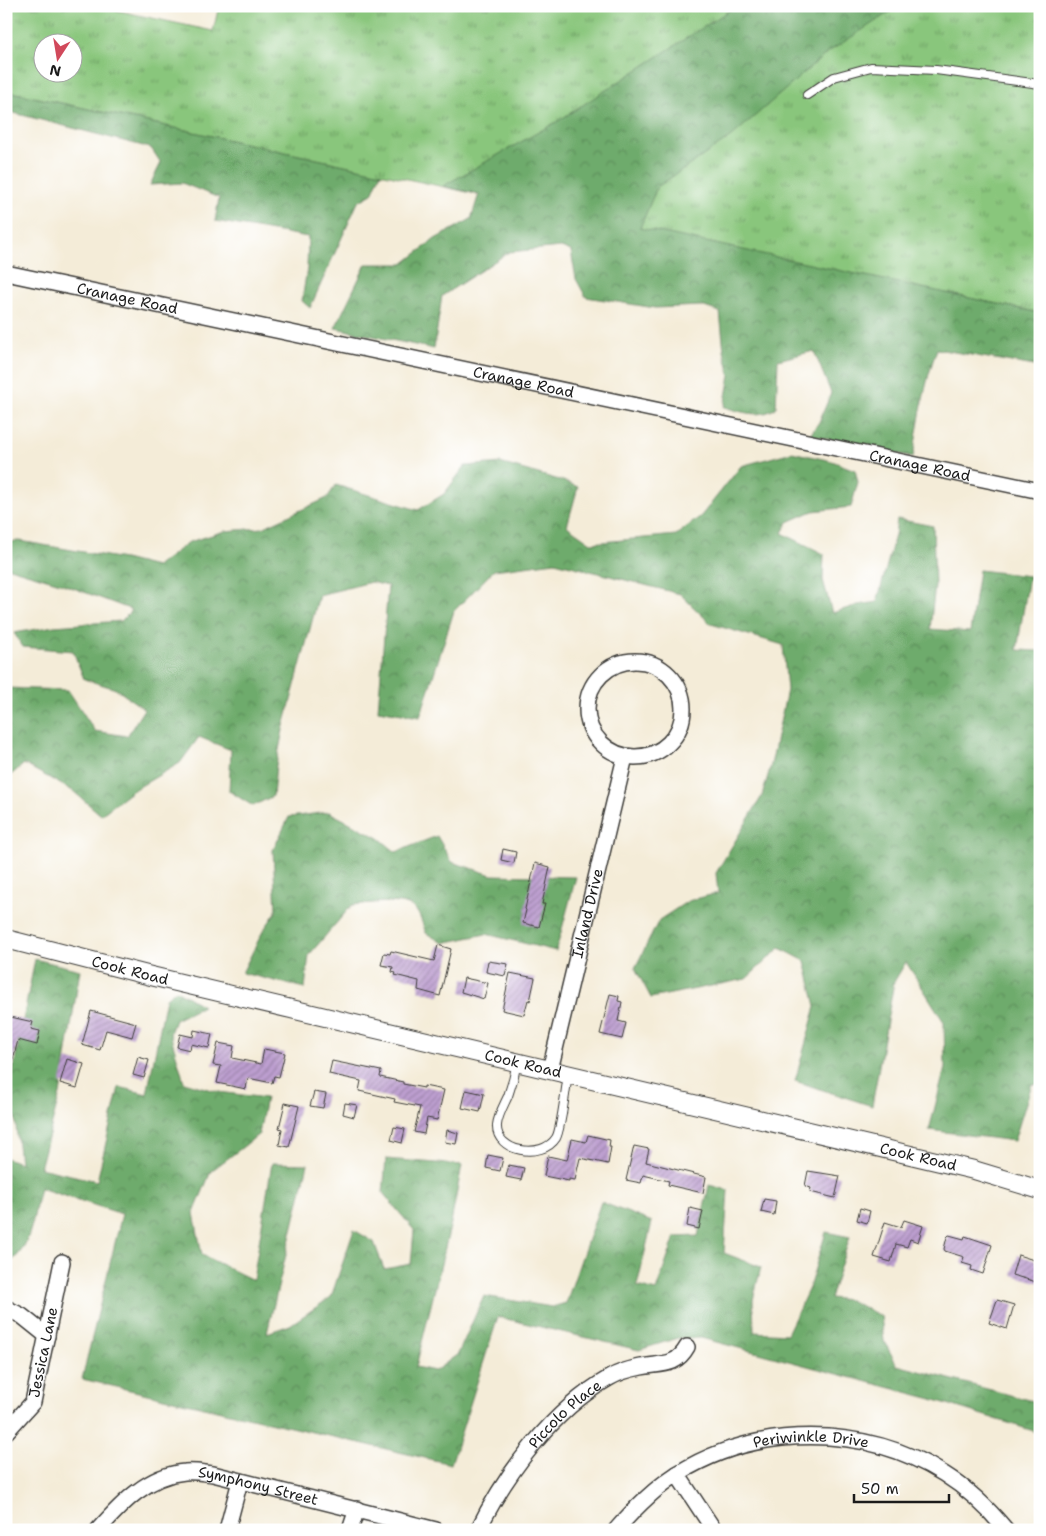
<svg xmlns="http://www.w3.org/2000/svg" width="1046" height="1536" viewBox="0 0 1046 1536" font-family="'Shantell Sans',sans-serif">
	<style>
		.grass { fill: url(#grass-tufts); stroke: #52714c; fill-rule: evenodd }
		.forest { fill: url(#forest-crowns); stroke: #456444 }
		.building { fill: url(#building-hatch) }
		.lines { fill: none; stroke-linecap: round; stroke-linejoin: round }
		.service-casing { stroke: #3c3b38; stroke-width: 10 }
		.minor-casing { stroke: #3c3b38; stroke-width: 18 }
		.tertiary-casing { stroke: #3c3b38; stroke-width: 20 }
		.service { stroke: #fff; stroke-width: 8 }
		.minor { stroke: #fff; stroke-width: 15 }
		.tertiary { stroke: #fff; stroke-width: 18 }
		.labels { text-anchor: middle; stroke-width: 4.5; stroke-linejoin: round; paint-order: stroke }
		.street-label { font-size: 15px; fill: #1c1c1c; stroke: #fff }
	</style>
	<defs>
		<pattern id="grass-tufts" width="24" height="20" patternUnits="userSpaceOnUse" patternTransform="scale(1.25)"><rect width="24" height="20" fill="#89c67c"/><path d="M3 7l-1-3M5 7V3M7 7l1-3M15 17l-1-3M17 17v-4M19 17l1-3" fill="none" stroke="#6fa065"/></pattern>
		<pattern id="forest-crowns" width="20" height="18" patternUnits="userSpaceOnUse" patternTransform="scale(1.25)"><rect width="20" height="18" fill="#6eab6c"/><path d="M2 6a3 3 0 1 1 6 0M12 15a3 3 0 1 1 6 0" fill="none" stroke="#5a8a58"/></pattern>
		<pattern id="building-hatch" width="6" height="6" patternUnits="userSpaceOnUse" patternTransform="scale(1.25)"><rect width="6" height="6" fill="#bd9fd0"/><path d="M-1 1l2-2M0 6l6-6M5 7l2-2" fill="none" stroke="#9981a8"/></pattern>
	</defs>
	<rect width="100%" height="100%" fill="#fff"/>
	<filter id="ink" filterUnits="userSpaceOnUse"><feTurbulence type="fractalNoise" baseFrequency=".02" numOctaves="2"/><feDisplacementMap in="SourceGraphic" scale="10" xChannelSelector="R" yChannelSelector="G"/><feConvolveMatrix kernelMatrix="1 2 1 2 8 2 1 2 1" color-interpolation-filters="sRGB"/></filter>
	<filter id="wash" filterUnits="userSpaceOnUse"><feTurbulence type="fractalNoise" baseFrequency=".0096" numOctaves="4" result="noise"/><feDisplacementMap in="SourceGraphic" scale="20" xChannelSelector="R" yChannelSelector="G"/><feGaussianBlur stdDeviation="1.12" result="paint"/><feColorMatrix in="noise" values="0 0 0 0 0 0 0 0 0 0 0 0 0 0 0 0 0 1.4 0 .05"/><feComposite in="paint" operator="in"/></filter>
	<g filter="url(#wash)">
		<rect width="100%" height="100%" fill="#f4ecd8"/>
		<path class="grass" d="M6,6H96L213,31L219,6H1040V313L485,196L6,91ZM42,42H72V72H42Z"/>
		<g class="forest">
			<path d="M736,6H899L827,53L731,137L657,187L640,228L1040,313V367L937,349C924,384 919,421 913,457L810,435L819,422L831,393L814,351L778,360L776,408C760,419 742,412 724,407L730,375L724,351L720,312L701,306L655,308L586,297L576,279L571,251L561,247L509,252L442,296L434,349L335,328L366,264H403L435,239L471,219L479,194L443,186L558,121Z"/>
			<polygon points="6,91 381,173 372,194 358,202 310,308 302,301 307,268 308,237 215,221 219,198 182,183 150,185 161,163 151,148 6,111"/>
			<polygon points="792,452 832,461 855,470 858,482 851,507 813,511 788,522 782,533 824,554 823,580 832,613 858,605 877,602 895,535 897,519 933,526 935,585 930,629 970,632 979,570 1029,576 1017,650 1040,651 1040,1084 1032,1084 1014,1141 929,1130 945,1068 944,1022 906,962 894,982 872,1106 795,1081 816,1006 805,961 780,948 746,979 651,998 635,968 659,920 688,901 718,893 716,873 762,796 771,765 787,690 783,645 711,624 680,594 555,562 494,570 454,611 420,717 378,710 388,586 371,582 319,595 283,730 276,765 273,796 253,806 229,791 231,750 199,737 180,763 132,791 101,815 73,791 24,764 6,779 6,688 68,690 95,731 127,736 144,709 116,689 84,679 73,651 23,647 14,633 54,626 121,621 132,610 60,583 6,567 6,542 20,541 124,559 156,567 189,542 225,531 262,528 327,498 336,485 418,510 444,494 465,466 500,463 563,481 578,487 567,526 591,543 676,535 701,516 741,466"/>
			<path d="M329,812L379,838L396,852L437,836L452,862L492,875L576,877L556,951L486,934L443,943L426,933C423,926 420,914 414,908C400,898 368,904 352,905L309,955L305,988L242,973L263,931L276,912L273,850L289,817Z"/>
			<path d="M35,959L80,970L60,1094L40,1168L97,1181L119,1087L147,1094L166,998L176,990L203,1006L175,1020L170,1033L184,1082L219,1092L266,1098L259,1134L243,1147L211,1171L194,1213L202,1255L253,1280L272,1163L308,1164L267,1333L290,1325L331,1297L354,1230L374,1242L384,1269L411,1264L414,1230L383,1193L386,1159L462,1165L451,1223L416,1367L435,1371L458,1354L484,1296L552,1307L566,1303L601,1202L652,1222L637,1286L656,1291L675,1237L698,1236L709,1185L728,1190L724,1253L761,1267L753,1300L754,1332L787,1334L809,1288L826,1232L850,1237L830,1298L849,1300L881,1316L884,1341L897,1365L1040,1403V1433L925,1397L701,1338H678L639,1350L498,1317L451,1464L82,1379L122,1214L40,1188C34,1211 31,1254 6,1264V1158L20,1163L11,1081Z"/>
		</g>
		<g id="blocks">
			<g class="building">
				<polygon points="503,849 516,852 514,863 501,860"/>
				<polygon points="535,863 550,867 542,904 545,904 539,927 523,923 526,910 525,909"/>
				<polygon points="438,945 451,949 440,996 418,990 419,981 395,975 396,973 392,972 393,967 381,965 384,953 390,954 391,951 434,961"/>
				<polygon points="488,961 508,964 505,976 486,972"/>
				<polygon points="510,973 535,978 530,1001 528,1000 524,1015 502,1010"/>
				<polygon points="464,978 488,983 484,999 461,992"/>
				<polygon points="610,994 619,996 618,1001 622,1002 618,1021 626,1023 622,1039 600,1034"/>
				<polygon points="91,1011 136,1023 132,1037 106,1030 100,1050 82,1045"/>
				<polygon points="6,1016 33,1022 31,1029 40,1031 37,1045 18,1040 10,1072 6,1072"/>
				<polygon points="194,1030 212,1034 209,1048 191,1044 190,1050 177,1047 180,1034 193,1037"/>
				<polygon points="218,1043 234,1046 232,1058 261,1064 264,1049 285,1053 279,1077 274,1076 272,1083 248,1078 246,1089 217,1083 221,1066 213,1065"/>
				<polygon points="138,1057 149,1060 144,1078 133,1075"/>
				<polygon points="67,1059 84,1064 77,1088 60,1083"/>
				<polygon points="332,1061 381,1071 380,1077 403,1082 403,1084 424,1088 424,1086 444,1090 437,1120 427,1118 424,1134 414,1132 420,1107 394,1102 395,1099 359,1091 361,1081 329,1074"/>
				<polygon points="466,1090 484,1094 480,1112 462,1108"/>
				<polygon points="314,1092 326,1094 323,1108 310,1106"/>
				<polygon points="285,1103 299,1106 289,1147 279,1145 282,1129 279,1128"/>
				<polygon points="345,1103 357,1105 354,1117 343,1114"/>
				<polygon points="394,1127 405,1129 402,1143 391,1140"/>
				<polygon points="447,1130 458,1133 456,1144 445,1142"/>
				<polygon points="588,1135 610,1140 609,1147 611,1147 608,1164 580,1158 575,1180 569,1179 569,1181 544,1176 548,1156 567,1160 572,1139 586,1142"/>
				<polygon points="634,1146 649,1149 646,1162 706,1177 703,1193 668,1185 669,1181 643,1175 641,1183 626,1180"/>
				<polygon points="488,1155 503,1158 500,1171 486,1168"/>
				<polygon points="509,1165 524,1168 521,1180 506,1177"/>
				<polygon points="808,1171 840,1176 835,1198 810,1192 811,1188 805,1186"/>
				<polygon points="764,1199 776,1201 774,1215 761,1212"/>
				<polygon points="690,1208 703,1211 699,1229 687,1226"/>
				<polygon points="860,1208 870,1211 867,1223 857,1220"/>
				<polygon points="904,1220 923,1226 918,1242 910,1239 907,1247 896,1244 891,1262 874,1257 885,1222 901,1227"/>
				<polygon points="949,1235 964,1239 965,1236 992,1245 983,1274 971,1270 972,1266 962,1263 964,1257 945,1251 944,1249 947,1237"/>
				<polygon points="1018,1255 1040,1262 1040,1283 1012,1275"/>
				<polygon points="997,1300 1014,1305 1007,1329 989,1323"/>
			</g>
		</g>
	</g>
	<g filter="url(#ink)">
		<use href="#blocks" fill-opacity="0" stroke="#3c3b38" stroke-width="1"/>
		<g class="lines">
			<defs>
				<g id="service">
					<polyline points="807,95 834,77 871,67 936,70 1040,84"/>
					<path d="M517,1062C515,1074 512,1085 508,1096C504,1105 498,1115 497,1125C495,1152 542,1160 556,1138C561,1130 566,1087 568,1074"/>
				</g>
				<g id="minor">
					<path id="s1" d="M6,273L1040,491"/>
					<circle cx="635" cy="709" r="48"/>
					<path id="s2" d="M550,1070L625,757"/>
					<polyline points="6,1308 22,1316 47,1336"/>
					<path id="s3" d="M6,1432L33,1402L62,1262"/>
					<polyline points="677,1474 714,1530"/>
					<path id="s4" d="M98,1530C121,1504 148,1475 185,1472C194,1471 204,1473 213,1474L436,1530"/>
					<polyline points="227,1530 240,1481"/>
					<polyline points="350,1530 357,1509"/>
					<path id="s5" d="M478,1530C506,1473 553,1410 609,1378C619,1372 630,1369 641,1367C661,1363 676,1367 687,1347"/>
					<path id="s6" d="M616,1530C634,1509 654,1489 677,1474C757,1424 865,1424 944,1474C968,1489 988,1508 1006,1530"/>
				</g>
				<g id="tertiary">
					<path id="s7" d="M6,939L151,976L974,1170L1040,1190"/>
				</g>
			</defs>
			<use href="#service" class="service-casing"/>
			<use href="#minor" class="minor-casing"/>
			<use href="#tertiary" class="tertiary-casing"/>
			<use href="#service" class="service"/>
			<use href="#minor" class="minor"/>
			<use href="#tertiary" class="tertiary"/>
		</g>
	</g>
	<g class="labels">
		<g class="street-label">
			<text dy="5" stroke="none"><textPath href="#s1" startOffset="124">Cranage Road</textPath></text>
			<text dy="5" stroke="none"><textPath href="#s1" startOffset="529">Cranage Road</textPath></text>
			<text dy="5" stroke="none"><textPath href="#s1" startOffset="934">Cranage Road</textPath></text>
			<text dy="5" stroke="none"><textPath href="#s2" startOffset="161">Inland Drive</textPath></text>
			<text dy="5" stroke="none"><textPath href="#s7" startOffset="128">Cook Road</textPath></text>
			<text dy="5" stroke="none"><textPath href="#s7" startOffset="532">Cook Road</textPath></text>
			<text dy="5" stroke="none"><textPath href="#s7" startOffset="938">Cook Road</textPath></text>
			<text dy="5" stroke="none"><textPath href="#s3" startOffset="91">Jessica Lane</textPath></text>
			<text dy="5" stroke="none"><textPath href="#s5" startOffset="146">Piccolo Place</textPath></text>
			<text dy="5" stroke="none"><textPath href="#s6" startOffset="224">Periwinkle Drive</textPath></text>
			<text dy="5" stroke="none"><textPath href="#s4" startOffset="182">Symphony Street</textPath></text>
		</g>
	</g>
	<rect width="1046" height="1536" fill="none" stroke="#fff" stroke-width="25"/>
	<g transform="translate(58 58) rotate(192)"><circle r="24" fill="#ffffff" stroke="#a4a4a4"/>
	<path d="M0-4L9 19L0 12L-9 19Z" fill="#d1495b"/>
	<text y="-8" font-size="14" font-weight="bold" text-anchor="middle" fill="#1c1c1c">N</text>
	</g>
	<path d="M854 1494v8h95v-8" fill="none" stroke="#1c1c1c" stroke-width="2.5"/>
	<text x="861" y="1494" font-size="15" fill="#1c1c1c" stroke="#ffffff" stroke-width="4" paint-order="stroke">50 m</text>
</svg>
